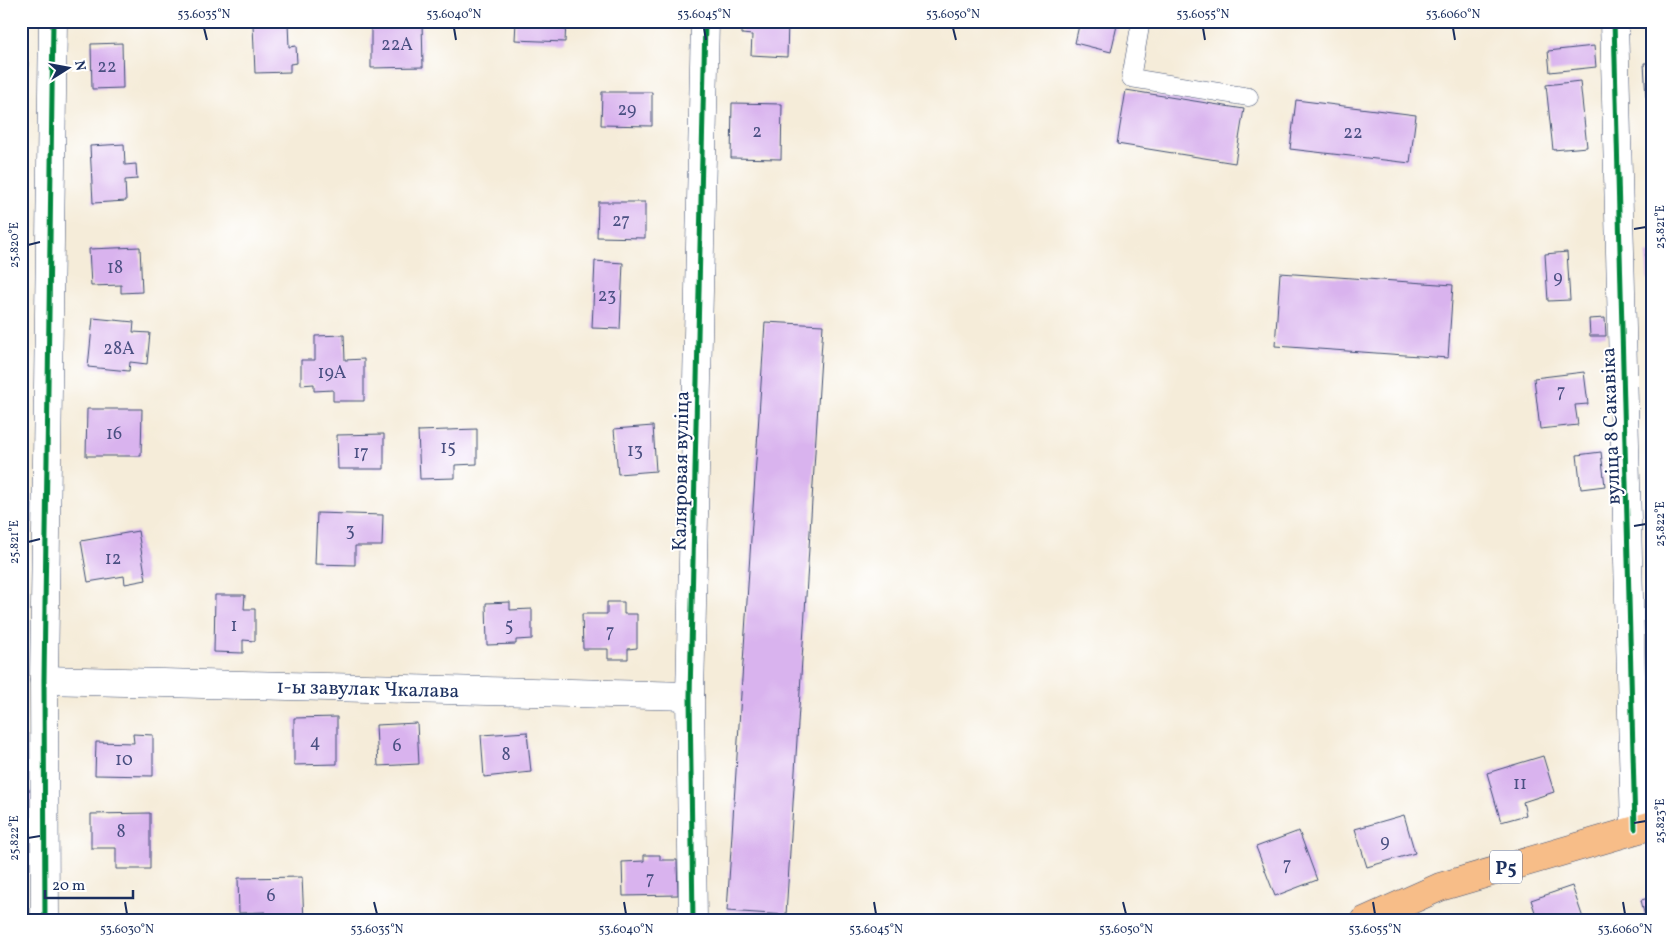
<svg xmlns="http://www.w3.org/2000/svg" width="1674" height="942" viewBox="0 0 1674 942" font-family="Vollkorn,serif">
	<style>
		.building { fill: #d9b3ee }
		.lines { fill: none; stroke-linecap: round; stroke-linejoin: round }
		.service-casing { stroke: #3c4b70; stroke-width: 19 }
		.minor-casing { stroke: #3c4b70; stroke-width: 29 }
		.primary-casing { stroke: #3c4b70; stroke-width: 29 }
		.service { stroke: #fff; stroke-width: 18 }
		.minor { stroke: #fff; stroke-width: 28 }
		.primary { stroke: #f7bd88; stroke-width: 28 }
		.cycleway-casing { stroke: #fff; stroke-width: 8 }
		.cycleway { stroke: #00873e; stroke-width: 5 }
		.ticks { fill: none; stroke: #1b2f5e; stroke-width: 2 }
		.labels { text-anchor: middle; stroke-width: 4; stroke-linejoin: round; paint-order: stroke }
		.number-label { font-size: 18px; fill: #4a5082 }
		.shield { fill: #fff; stroke: #5f6d8e; stroke-width: 1 }
		.shield-label { font-size: 19px; font-weight: bold; fill: #1b2f5e }
		.street-label { font-size: 20px; fill: #1b2f5e; stroke: #fff }
		.neatline { fill: none; stroke: #1b2f5e; stroke-width: 2 }
		.ticks-label { font-size: 12px; text-anchor: middle; fill: #1b2f5e }
	</style>
	<rect width="100%" height="100%" fill="#fff"/>
	<filter id="ink" filterUnits="userSpaceOnUse"><feTurbulence type="fractalNoise" baseFrequency=".02" numOctaves="2"/><feDisplacementMap in="SourceGraphic" scale="10" xChannelSelector="R" yChannelSelector="G"/><feConvolveMatrix kernelMatrix="1 2 1 2 8 2 1 2 1" color-interpolation-filters="sRGB"/></filter>
	<filter id="wash" filterUnits="userSpaceOnUse"><feTurbulence type="fractalNoise" baseFrequency=".0096" numOctaves="4" result="noise"/><feDisplacementMap in="SourceGraphic" scale="20" xChannelSelector="R" yChannelSelector="G"/><feGaussianBlur stdDeviation="1.12" result="paint"/><feColorMatrix in="noise" values="0 0 0 0 0 0 0 0 0 0 0 0 0 0 0 0 0 1.4 0 .05"/><feComposite in="paint" operator="in"/></filter>
	<g filter="url(#wash)">
		<rect width="100%" height="100%" fill="#f5ecd9"/>
		<g id="blocks">
			<g class="building">
				<polygon points="371,21 422,21 423,67 371,68"/>
				<polygon points="516,21 566,21 565,42 515,40"/>
				<polygon points="742,21 788,21 787,57 751,55 752,35 742,34"/>
				<polygon points="1080,21 1118,21 1111,52 1075,43"/>
				<polygon points="288,24 289,47 296,46 297,63 290,64 290,72 255,73 253,25"/>
				<polygon points="122,43 123,88 92,89 91,44"/>
				<polygon points="1594,46 1596,67 1550,72 1548,51"/>
				<polygon points="21,62 28,62 26,102 21,102"/>
				<polygon points="1644,63 1653,63 1653,96 1646,97"/>
				<polygon points="1580,81 1587,147 1553,150 1546,85"/>
				<polygon points="1126,90 1244,109 1235,163 1117,144"/>
				<polygon points="602,92 652,92 652,126 601,125"/>
				<polygon points="1296,100 1416,115 1410,163 1290,149"/>
				<polygon points="732,103 782,104 781,159 731,158"/>
				<polygon points="124,144 125,165 136,164 137,179 125,180 126,201 93,203 90,146"/>
				<polygon points="21,165 26,165 25,220 21,220"/>
				<polygon points="1649,179 1653,179 1653,204 1651,204"/>
				<polygon points="598,202 645,202 645,238 597,237"/>
				<polygon points="140,247 142,292 121,293 121,285 91,286 89,249"/>
				<polygon points="1567,252 1570,300 1548,301 1545,254"/>
				<polygon points="1653,253 1653,280 1648,280 1646,254"/>
				<polygon points="595,261 623,263 620,329 592,328"/>
				<polygon points="1280,273 1453,285 1448,358 1275,346"/>
				<polygon points="93,318 134,322 133,332 150,333 147,364 130,362 129,371 88,367"/>
				<polygon points="1605,318 1606,336 1590,336 1589,319"/>
				<polygon points="765,322 823,325 786,915 727,911"/>
				<polygon points="344,335 345,360 364,359 364,401 333,401 333,390 314,391 314,384 301,385 301,360 315,360 315,336"/>
				<polygon points="1584,372 1588,404 1575,405 1578,425 1540,429 1534,378"/>
				<polygon points="87,409 142,409 141,456 86,456"/>
				<polygon points="653,426 656,471 618,474 614,429"/>
				<polygon points="477,429 477,464 455,465 455,478 420,479 418,431"/>
				<polygon points="384,434 384,469 338,469 337,435"/>
				<polygon points="1601,452 1605,486 1581,489 1577,455"/>
				<polygon points="317,513 383,515 382,546 355,546 355,565 315,564"/>
				<polygon points="138,531 146,580 125,584 124,576 88,582 81,541"/>
				<polygon points="215,595 245,595 244,609 255,609 255,641 243,640 243,653 214,652"/>
				<polygon points="510,602 510,610 532,609 532,639 516,640 516,644 487,645 486,603"/>
				<polygon points="607,602 624,602 624,614 637,614 637,648 628,649 628,659 608,659 608,649 583,649 582,614 607,614"/>
				<polygon points="337,717 337,764 294,765 294,718"/>
				<polygon points="417,723 419,764 378,766 376,725"/>
				<polygon points="527,732 531,772 484,777 481,735"/>
				<polygon points="133,734 153,735 153,776 95,775 96,742 134,743"/>
				<polygon points="1543,756 1554,792 1523,802 1526,815 1501,822 1487,773"/>
				<rect x="21" y="790" width="11" height="44"/>
				<polygon points="150,813 150,869 116,869 116,848 91,848 91,814"/>
				<polygon points="1404,815 1415,853 1367,867 1355,829"/>
				<polygon points="1299,831 1317,880 1275,896 1256,847"/>
				<polygon points="644,855 660,855 660,860 677,860 678,895 623,896 622,862 644,861"/>
				<polygon points="302,877 304,921 266,921 265,912 239,913 238,878"/>
				<polygon points="1572,886 1584,921 1538,921 1531,900"/>
				<polygon points="1653,897 1653,921 1646,921 1641,900"/>
			</g>
		</g>
	</g>
	<g filter="url(#ink)">
		<use href="#blocks" fill-opacity="0" stroke="#3c4b70" stroke-width="1"/>
		<g class="lines">
			<defs>
				<polyline id="service" points="1141,21 1131,78 1249,97"/>
				<g id="minor">
					<polyline points="1614,21 1635,829"/>
					<path id="s1" d="M44,680L690,696"/>
					<polyline points="45,921 44,680 53,21"/>
					<polyline points="693,921 690,696 705,21"/>
				</g>
				<polyline id="primary" points="1364,921 1440,887 1653,825"/>
			</defs>
			<use href="#service" class="service-casing"/>
			<use href="#minor" class="minor-casing"/>
			<use href="#primary" class="primary-casing"/>
			<use href="#service" class="service"/>
			<use href="#minor" class="minor"/>
			<use href="#primary" class="primary"/>
			<defs>
				<g id="cycleway">
					<polyline points="1614,21 1635,829"/>
					<polyline points="45,921 44,680 53,21"/>
					<polyline points="693,921 690,696 705,21"/>
				</g>
			</defs>
			<use href="#cycleway" class="cycleway-casing"/>
			<use href="#cycleway" class="cycleway"/>
		</g>
	</g>
	<path class="ticks" d="M204,28L207,40M454,28L456,40M704,28L706,40M953,28L956,40M1203,28L1205,40M1453,28L1455,40M1634,229L1646,227M28,245L40,242M1634,526L1646,524M28,542L40,539M1634,823L1646,821M28,838L40,836M125,902L127,914M374,902L377,914M624,902L626,914M874,902L876,914M1123,902L1126,914M1373,902L1375,914M1623,902L1625,914"/>
	<g class="labels">
		<g class="number-label">
			<text x="397" y="50">22А</text>
			<text x="107" y="72">22</text>
			<text x="627" y="115">29</text>
			<text x="757" y="137">2</text>
			<text x="1353" y="138">22</text>
			<text x="621" y="226">27</text>
			<text x="115" y="273">18</text>
			<text x="1558" y="283">9</text>
			<text x="607" y="301">23</text>
			<text x="119" y="354">28А</text>
			<text x="332" y="378">19А</text>
			<text x="1561" y="397">7</text>
			<text x="114" y="439">16</text>
			<text x="448" y="453">15</text>
			<text x="635" y="456">13</text>
			<text x="361" y="458">17</text>
			<text x="350" y="536">3</text>
			<text x="113" y="564">12</text>
			<text x="234" y="631">1</text>
			<text x="509" y="631">5</text>
			<text x="610" y="637">7</text>
			<text x="315" y="747">4</text>
			<text x="397" y="751">6</text>
			<text x="506" y="760">8</text>
			<text x="124" y="765">10</text>
			<text x="1520" y="789">11</text>
			<text x="121" y="837">8</text>
			<text x="1385" y="847">9</text>
			<text x="1287" y="870">7</text>
			<text x="650" y="884">7</text>
			<text x="271" y="901">6</text>
		</g>
		<rect class="shield" x="1490" y="850.5" width="32" height="33" rx="4"/>
		<g class="shield-label">
			<text x="1506" y="874">Р5</text>
		</g>
		<g class="street-label">
			<text transform="translate(1610 426) rotate(-92)" y="7">вуліца 8 Сакавіка</text>
			<text transform="translate(680 471) rotate(-89)" y="7">Каляровая вуліца</text>
			<text dy="7" stroke="none"><textPath href="#s1" startOffset="324">1-ы завулак Чкалава</textPath></text>
		</g>
	</g>
	<rect width="1674" height="942" fill="none" stroke="#fff" stroke-width="55"/>
	<g transform="translate(68 68) rotate(79)" stroke="#ffffff" stroke-width="4" paint-order="stroke">
	<path d="M0-4L9 19L0 12L-9 19Z" fill="#1b2f5e"/>
	<text y="-8" font-size="14" font-weight="bold" text-anchor="middle" fill="#1b2f5e">N</text>
	</g>
	<path d="M45 890v8h88v-8" fill="none" stroke="#1b2f5e" stroke-width="2.5"/>
	<text x="52" y="890" font-size="15" fill="#1b2f5e" stroke="#ffffff" stroke-width="4" paint-order="stroke">20 m</text>
	<rect x="28" y="28" width="1618" height="886" class="neatline"/>
	<g class="ticks-label">
		<text x="204" y="18">53.6035°N</text>
		<text x="454" y="18">53.6040°N</text>
		<text x="704" y="18">53.6045°N</text>
		<text x="953" y="18">53.6050°N</text>
		<text x="1203" y="18">53.6055°N</text>
		<text x="1453" y="18">53.6060°N</text>
		<text transform="translate(1660 227) rotate(-90)" y="4">25.821°E</text>
		<text transform="translate(14 245) rotate(-90)" y="4">25.820°E</text>
		<text transform="translate(1660 524) rotate(-90)" y="4">25.822°E</text>
		<text transform="translate(14 542) rotate(-90)" y="4">25.821°E</text>
		<text transform="translate(1660 821) rotate(-90)" y="4">25.823°E</text>
		<text transform="translate(14 838) rotate(-90)" y="4">25.822°E</text>
		<text x="127" y="933">53.6030°N</text>
		<text x="377" y="933">53.6035°N</text>
		<text x="626" y="933">53.6040°N</text>
		<text x="876" y="933">53.6045°N</text>
		<text x="1126" y="933">53.6050°N</text>
		<text x="1375" y="933">53.6055°N</text>
		<text x="1625" y="933">53.6060°N</text>
	</g>
</svg>
